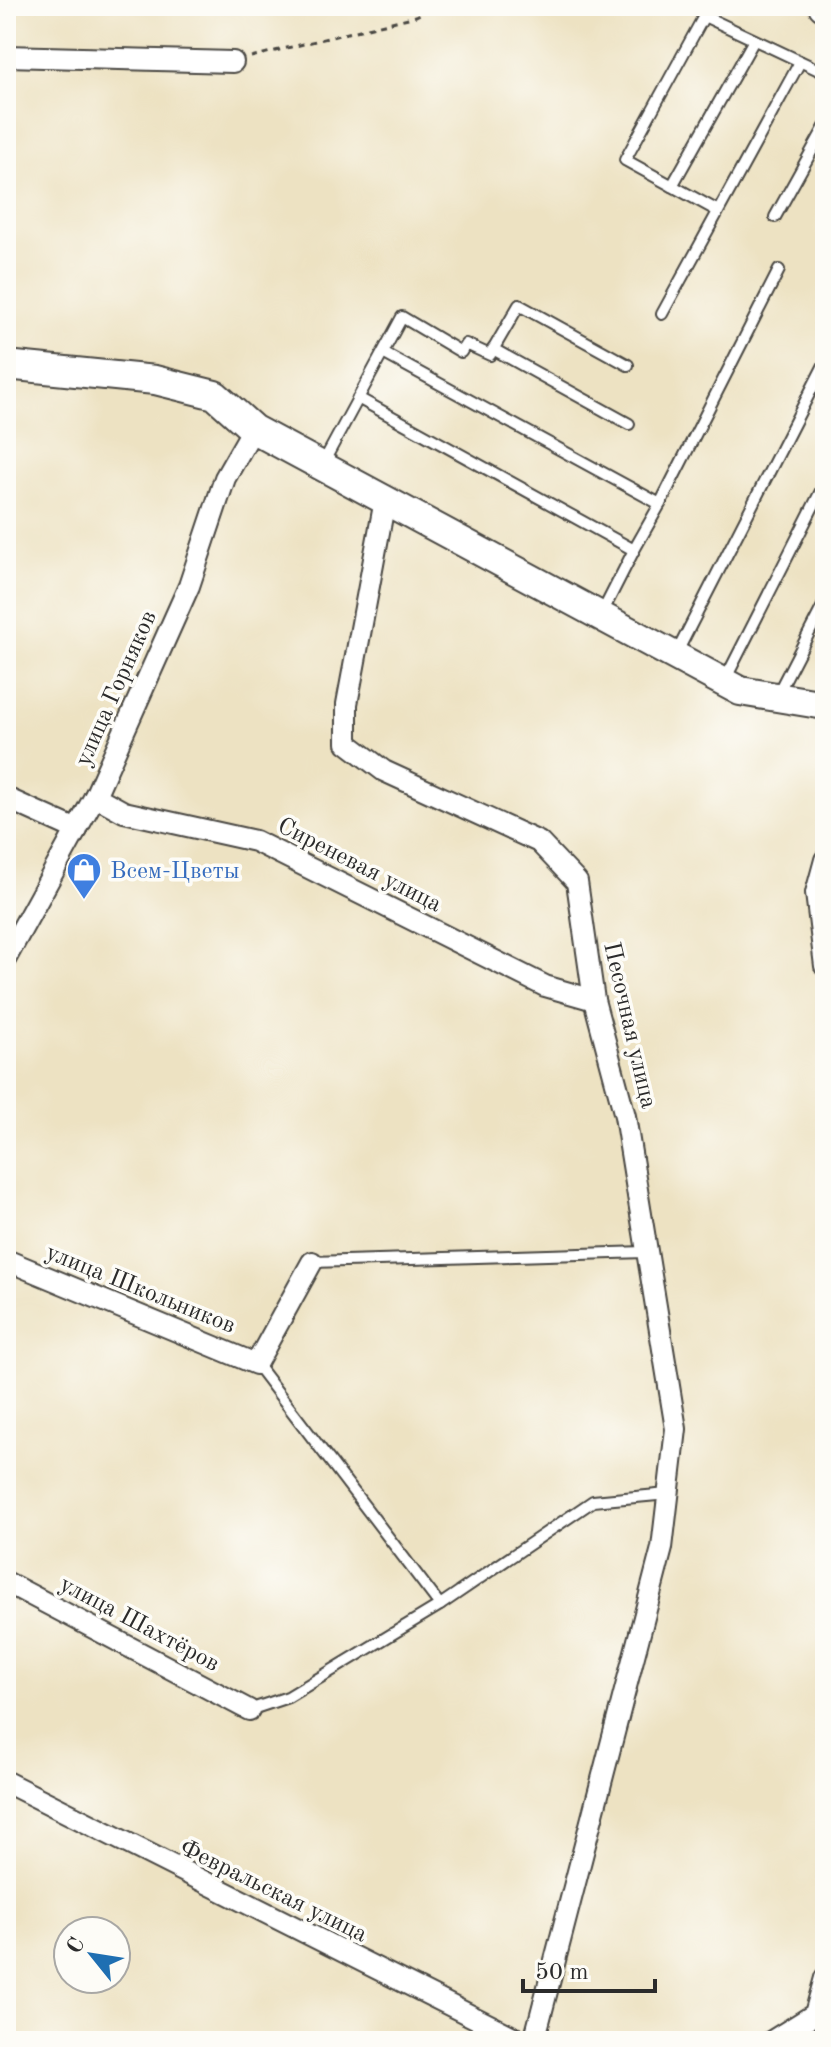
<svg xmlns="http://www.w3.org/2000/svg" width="831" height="2047" viewBox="0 0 831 2047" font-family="'Old Standard TT',serif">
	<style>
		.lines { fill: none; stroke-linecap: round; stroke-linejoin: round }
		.service-casing { stroke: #484642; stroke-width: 14 }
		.minor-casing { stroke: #484642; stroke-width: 24 }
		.secondary-casing { stroke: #484642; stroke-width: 32 }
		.path { stroke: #484642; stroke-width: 3; stroke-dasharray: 6 6; stroke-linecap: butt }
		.service { stroke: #fff; stroke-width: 10 }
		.minor { stroke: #fff; stroke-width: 20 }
		.secondary { stroke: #fff; stroke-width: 28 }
		.labels { text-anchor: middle; stroke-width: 7; stroke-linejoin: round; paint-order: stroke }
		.street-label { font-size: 24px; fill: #2b2b2b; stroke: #fdfcf7 }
		.shop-label { font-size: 24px; fill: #366cbe; stroke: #fdfcf7; text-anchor: start }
	</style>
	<rect width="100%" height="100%" fill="#fdfcf7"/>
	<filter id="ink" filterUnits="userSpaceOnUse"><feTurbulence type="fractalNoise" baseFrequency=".0125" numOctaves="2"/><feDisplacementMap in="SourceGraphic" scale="16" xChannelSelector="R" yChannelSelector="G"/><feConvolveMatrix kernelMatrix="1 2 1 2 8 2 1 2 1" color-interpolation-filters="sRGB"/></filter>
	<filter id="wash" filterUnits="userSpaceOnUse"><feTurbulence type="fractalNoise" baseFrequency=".006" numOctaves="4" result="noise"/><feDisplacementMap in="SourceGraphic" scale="32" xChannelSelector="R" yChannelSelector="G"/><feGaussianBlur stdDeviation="1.8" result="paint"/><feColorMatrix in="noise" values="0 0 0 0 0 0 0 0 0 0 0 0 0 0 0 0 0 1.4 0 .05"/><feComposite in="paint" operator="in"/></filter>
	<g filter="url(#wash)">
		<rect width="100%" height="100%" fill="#ede2c2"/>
	</g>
	<g filter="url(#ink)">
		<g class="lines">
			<defs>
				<g id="service">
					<polyline points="695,6 704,16 825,73"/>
					<polyline points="704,16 625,160 718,211"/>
					<polyline points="672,186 754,40"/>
					<polyline points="775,217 825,127"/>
					<polyline points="823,238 825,234"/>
					<polyline points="662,314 800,62"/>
					<polyline points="493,349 629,424"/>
					<polyline points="383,353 660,504 634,550"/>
					<polyline points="358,398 634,550 602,613"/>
					<polyline points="322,465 402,317 461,352 466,344 490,355 519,305 628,365"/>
					<polyline points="660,504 779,270"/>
					<polyline points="676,654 825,363"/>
					<polyline points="725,680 825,483"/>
					<polyline points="777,695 825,602"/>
					<polyline points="312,1262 645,1252"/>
					<polyline points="256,1364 440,1605"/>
					<polyline points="249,1710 288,1697 440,1605 593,1501 668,1494"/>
				</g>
				<g id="minor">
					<polyline points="6,56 233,62"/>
					<polyline points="385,500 347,704 347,743 384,771 539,842 577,882 594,1000 625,1116 676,1429 662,1548 534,2041"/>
					<polyline points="95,796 124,812 255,841 545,986 594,1000"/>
					<polyline points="6,798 77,830"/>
					<polyline points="825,860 816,893 825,966"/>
					<polyline points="6,958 95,796 189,586 225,478 253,429"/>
					<polyline points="6,1260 256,1364 312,1262"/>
					<polyline points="6,1582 249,1710"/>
					<polyline points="6,1782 521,2041"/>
					<polyline points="772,2041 815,2014 825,1978"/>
				</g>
				<g id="secondary">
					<polyline points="823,6 825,7"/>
					<polyline points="6,365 155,380 215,395 253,429 740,691 825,705"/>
				</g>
			</defs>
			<use href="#service" class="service-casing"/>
			<use href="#minor" class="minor-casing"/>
			<use href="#secondary" class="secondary-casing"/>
			<polyline class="path" points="251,57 416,16 436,6"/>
			<use href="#service" class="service"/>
			<use href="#minor" class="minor"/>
			<use href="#secondary" class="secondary"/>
		</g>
	</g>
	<defs>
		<symbol id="shop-pin" viewBox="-11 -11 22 30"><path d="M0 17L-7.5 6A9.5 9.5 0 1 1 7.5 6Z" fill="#3f7fe0" stroke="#fdfcf7"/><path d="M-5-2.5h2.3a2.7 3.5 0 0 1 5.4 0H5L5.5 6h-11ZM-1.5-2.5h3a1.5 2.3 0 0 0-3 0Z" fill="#fff"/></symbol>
	</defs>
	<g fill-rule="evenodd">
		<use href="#shop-pin" x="64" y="850" width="40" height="54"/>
	</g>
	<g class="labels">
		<g class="street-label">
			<text transform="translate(115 688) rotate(-66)" y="8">улица Горняков</text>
			<text transform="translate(360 864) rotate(27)" y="8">Сиреневая улица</text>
			<text transform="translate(631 1025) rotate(77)" y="8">Песочная улица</text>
			<text transform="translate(141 1288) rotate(22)" y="8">улица Школьников</text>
			<text transform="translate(140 1623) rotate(28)" y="8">улица Шахтёров</text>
			<text transform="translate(274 1890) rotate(26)" y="8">Февральская улица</text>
		</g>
		<g class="shop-label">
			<text x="110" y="878">Всем-Цветы</text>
		</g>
	</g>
	<rect width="831" height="2047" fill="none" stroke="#fdfcf7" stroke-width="32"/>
	<g transform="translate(92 1955) rotate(300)"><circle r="38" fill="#fdfcf7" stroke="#a9a8a5" stroke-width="2"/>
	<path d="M0-6L14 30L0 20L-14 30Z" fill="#1f6fb2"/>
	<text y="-12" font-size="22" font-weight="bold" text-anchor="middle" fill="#2b2b2b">С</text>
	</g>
	<path d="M523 1979v12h132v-12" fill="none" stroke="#2b2b2b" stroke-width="4"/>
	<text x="535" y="1979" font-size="24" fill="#2b2b2b" stroke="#fdfcf7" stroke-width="6" paint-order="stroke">50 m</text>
</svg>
